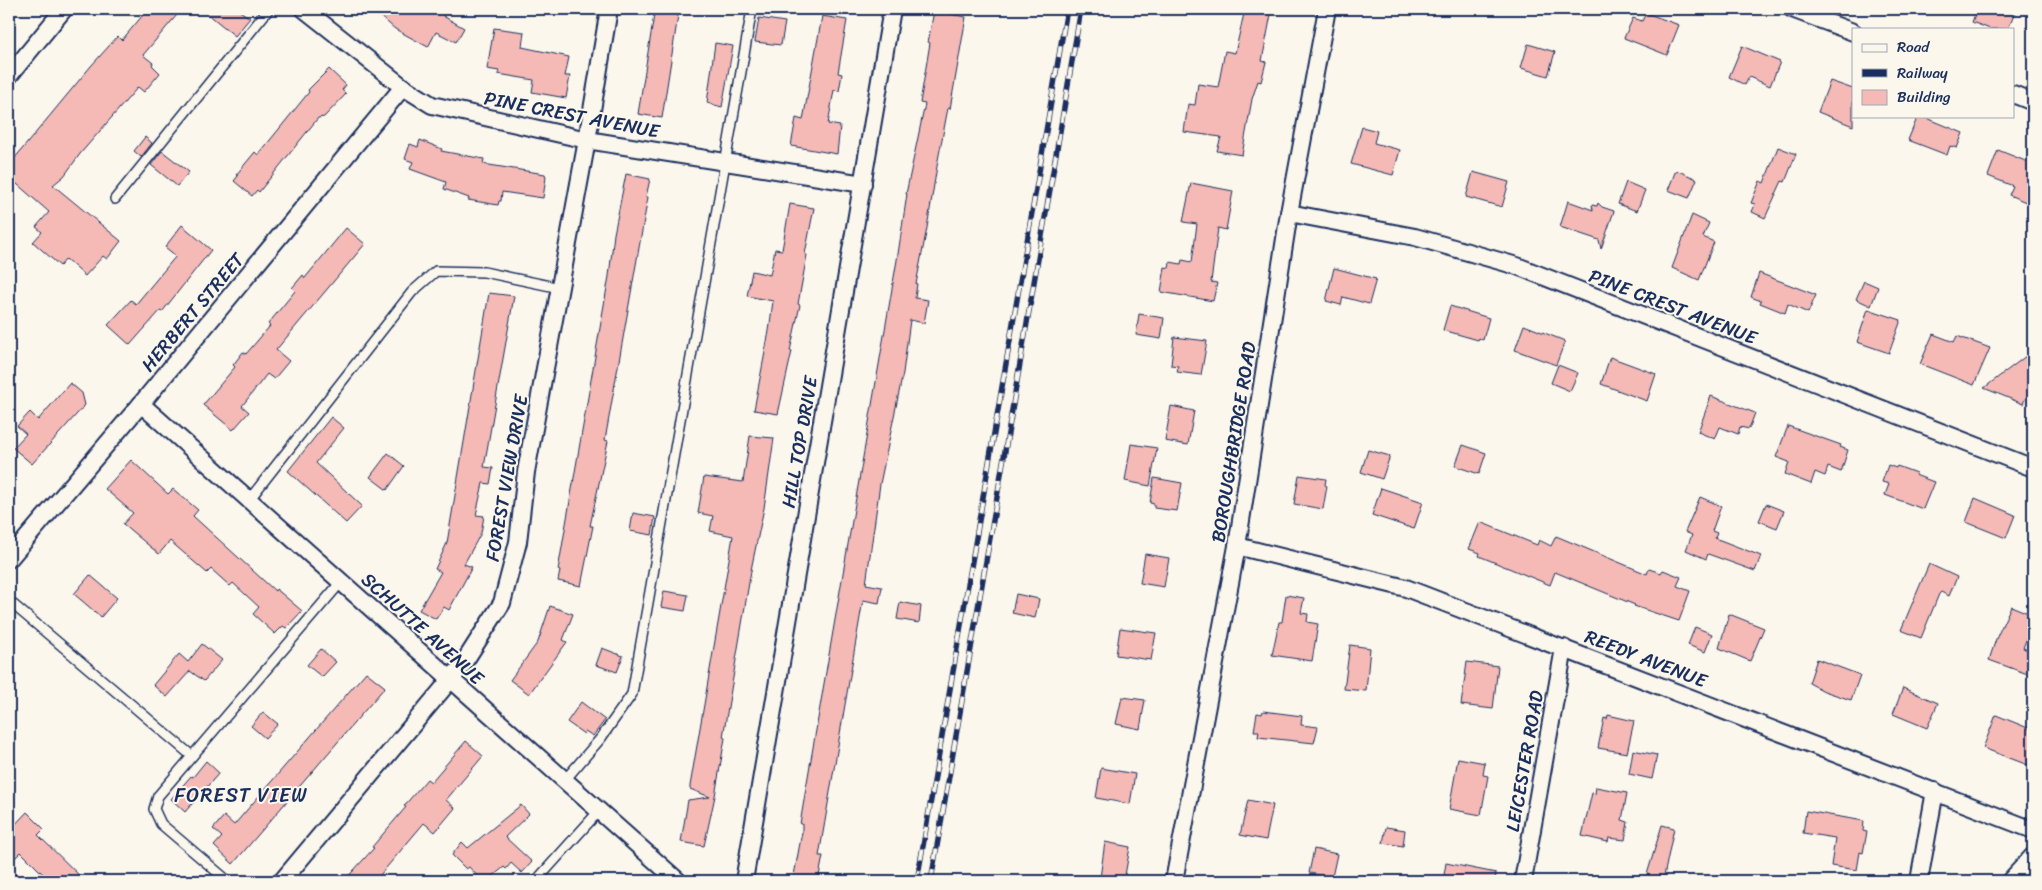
<svg xmlns="http://www.w3.org/2000/svg" width="2042" height="890" viewBox="0 0 2042 890" font-family="Sriracha,sans-serif">
	<style>
		.building { fill: #f5b9b6; stroke: #1b2f5e }
		.lines { fill: none; stroke-linecap: round; stroke-linejoin: round }
		.service-casing { stroke: #1b2f5e; stroke-width: 12 }
		.minor-casing { stroke: #1b2f5e; stroke-width: 20 }
		.service { stroke: #fbf7ec; stroke-width: 9 }
		.minor { stroke: #fbf7ec; stroke-width: 16 }
		.rail-casing { stroke: #1b2f5e; stroke-width: 5.5 }
		.rail { stroke: #fbf7ec; stroke-width: 4; stroke-dasharray: 11; stroke-linecap: butt }
		.labels { text-anchor: middle; stroke-width: 4; stroke-linejoin: round; paint-order: stroke }
		.street-label { font-size: 19px; fill: #1b2f5e; stroke: #fbf7ec }
		.neighbourhood-label { font-size: 20px; letter-spacing: 1px; fill: #1b2f5e; stroke: #fbf7ec }
	</style>
	<rect width="100%" height="100%" fill="#fbf7ec"/>
	<filter id="ink" filterUnits="userSpaceOnUse"><feTurbulence type="fractalNoise" baseFrequency=".02" numOctaves="2"/><feDisplacementMap in="SourceGraphic" scale="10" xChannelSelector="R" yChannelSelector="G"/><feConvolveMatrix kernelMatrix="1 2 1 2 8 2 1 2 1" color-interpolation-filters="sRGB"/></filter>
	<g filter="url(#ink)">
		<g class="building">
			<polygon points="148,9 182,9 143,55 153,63 152,65 160,73 144,92 138,87 80,154 64,176 53,185 121,241 107,259 103,256 85,276 66,259 60,266 33,242 42,232 36,227 49,212 9,177 9,165 91,66 118,36 122,40"/>
			<polygon points="202,9 237,9 250,18 235,36"/>
			<polygon points="372,9 448,9 443,16 464,28 456,42 436,32 428,47 395,29"/>
			<polygon points="655,9 679,9 662,118 638,114"/>
			<polygon points="1245,9 1272,9 1262,61 1266,62 1261,82 1258,81 1252,99 1242,155 1217,151 1221,137 1184,132 1188,104 1195,105 1198,84 1218,87 1225,51 1235,53"/>
			<polygon points="1977,9 2016,9 2008,29 1990,29 1972,22"/>
			<polygon points="934,11 966,17 950,109 948,108 938,160 927,228 916,284 917,284 915,298 928,300 924,323 910,320 903,373 880,484 866,584 882,587 879,603 863,600 819,856 823,856 818,881 793,881 802,832 802,824 800,824 805,794 898,254 907,194 906,194 925,104 920,103 930,43 928,42"/>
			<polygon points="1646,13 1679,25 1667,55 1624,38 1633,18 1642,21"/>
			<polygon points="822,16 847,20 838,73 842,74 839,91 834,90 828,124 840,126 837,154 791,146 796,118 803,120"/>
			<polygon points="759,18 785,22 781,45 755,42"/>
			<polygon points="494,28 524,32 522,47 569,57 565,76 570,76 566,98 532,92 534,80 498,74 499,71 487,69"/>
			<polygon points="715,43 733,46 722,107 707,103"/>
			<polygon points="1528,44 1555,52 1548,76 1521,68"/>
			<polygon points="1742,46 1780,62 1770,86 1749,77 1745,85 1729,77"/>
			<polygon points="329,69 346,85 342,90 346,94 324,117 318,118 259,192 257,190 252,196 234,181 238,176 236,175 255,152 258,155 309,92 308,90"/>
			<polygon points="1830,81 1853,89 1853,126 1818,112"/>
			<polygon points="1918,116 1922,116 1963,133 1957,148 1950,146 1947,155 1908,140"/>
			<polygon points="1362,127 1377,131 1374,143 1400,150 1393,175 1351,164"/>
			<polygon points="145,137 152,143 141,157 134,151"/>
			<polygon points="420,140 442,149 441,151 484,159 483,164 545,174 546,177 543,198 502,192 501,201 499,201 498,205 468,200 469,198 444,189 446,182 410,169 413,162 405,159 410,144 418,147"/>
			<polygon points="1778,147 1796,154 1785,182 1782,181 1765,218 1752,212 1755,204 1751,203 1760,181 1764,183"/>
			<polygon points="1998,150 2033,164 2033,205 2009,195 2013,186 1988,176"/>
			<polygon points="162,151 189,172 177,186 151,165"/>
			<polygon points="1676,170 1697,179 1689,198 1668,190"/>
			<polygon points="1473,172 1509,182 1502,207 1466,197"/>
			<polygon points="626,174 650,179 646,197 648,197 605,440 608,441 590,526 593,526 581,586 558,581 560,571 558,570 609,276 614,234"/>
			<polygon points="1626,182 1645,190 1637,211 1618,204"/>
			<polygon points="1191,183 1233,191 1226,230 1218,228 1211,282 1217,283 1213,301 1161,292 1165,267 1169,268 1170,262 1181,264 1182,260 1192,262 1197,224 1183,222"/>
			<polygon points="1568,201 1593,210 1592,205 1597,206 1598,203 1602,207 1614,211 1601,249 1599,240 1560,227"/>
			<polygon points="790,204 814,208 805,254 807,255 798,304 800,305 790,351 792,351 778,414 754,410 769,331 773,301 747,296 752,271 770,275 775,249 782,250"/>
			<polygon points="1692,215 1709,223 1703,237 1714,242 1699,280 1672,268"/>
			<polygon points="182,225 211,250 162,312 160,311 130,345 108,325 131,300 136,304 176,256 165,247"/>
			<polygon points="346,228 365,244 276,350 289,361 274,379 267,374 242,406 249,412 233,430 203,405 235,367 233,365 243,352 246,354 270,326 268,324 295,291 292,288 303,275 305,278"/>
			<polygon points="1334,268 1376,279 1369,304 1343,297 1341,305 1326,301"/>
			<polygon points="1759,273 1816,295 1808,313 1788,304 1785,313 1760,303 1761,301 1751,297"/>
			<polygon points="1864,281 1878,287 1871,306 1856,299"/>
			<polygon points="489,293 514,296 484,467 493,468 490,484 483,483 476,515 484,516 481,533 464,564 472,567 449,610 444,607 436,619 419,610 441,572 435,569 447,543"/>
			<polygon points="1450,306 1489,318 1483,340 1479,338 1478,340 1443,330"/>
			<polygon points="1868,309 1901,320 1889,353 1857,342"/>
			<polygon points="1139,314 1164,318 1161,339 1136,335"/>
			<polygon points="1524,325 1565,341 1556,365 1515,350"/>
			<polygon points="1933,334 1954,342 1957,336 1990,348 1974,385 1920,364"/>
			<polygon points="1174,337 1207,341 1201,375 1177,372 1178,366 1171,365"/>
			<polygon points="2026,356 2029,370 2033,372 2033,400 2026,397 2023,404 1984,388"/>
			<polygon points="1610,357 1656,374 1647,401 1601,384"/>
			<polygon points="1558,365 1578,373 1570,391 1551,383"/>
			<polygon points="70,383 82,393 85,405 32,464 13,448 26,434 17,426 30,412 38,420"/>
			<polygon points="1711,396 1755,413 1749,429 1740,427 1738,434 1720,427 1715,439 1698,432"/>
			<polygon points="1171,406 1194,411 1188,445 1165,441"/>
			<polygon points="331,417 344,428 316,463 362,506 346,523 288,471"/>
			<polygon points="1788,426 1841,445 1840,447 1848,450 1841,472 1828,467 1825,476 1815,472 1811,484 1785,474 1789,462 1776,457"/>
			<polygon points="750,436 774,438 764,508 752,565 723,737 725,738 715,796 704,846 681,842 688,800 710,797 690,789 690,786 733,536 710,531 713,516 698,513 704,477 743,482"/>
			<polygon points="1131,444 1157,448 1150,486 1125,481"/>
			<polygon points="1463,445 1486,453 1479,474 1455,466"/>
			<polygon points="1368,450 1390,456 1382,479 1361,472"/>
			<polygon points="388,453 404,466 387,490 370,477"/>
			<polygon points="131,460 168,494 173,489 198,510 193,516 275,591 276,589 281,593 302,611 286,628 283,626 275,634 253,614 259,607 233,583 230,586 211,569 207,573 170,541 159,554 123,524 133,513 105,489"/>
			<polygon points="1888,465 1896,468 1897,466 1916,473 1915,475 1934,482 1923,509 1885,495 1889,484 1882,482"/>
			<polygon points="1299,475 1326,479 1325,485 1327,486 1323,509 1294,504"/>
			<polygon points="1154,478 1182,483 1177,511 1154,508 1154,504 1150,503"/>
			<polygon points="1381,488 1423,502 1414,529 1372,515"/>
			<polygon points="1700,497 1721,506 1712,531 1717,533 1715,538 1761,556 1755,571 1708,554 1706,559 1686,550 1692,535 1685,532"/>
			<polygon points="1975,498 2015,515 2006,538 1966,522"/>
			<polygon points="1766,504 1784,511 1777,528 1759,521"/>
			<polygon points="633,513 655,517 652,535 630,531"/>
			<polygon points="1480,522 1537,545 1539,540 1551,546 1556,536 1647,574 1649,569 1661,573 1663,570 1681,577 1677,586 1690,591 1679,621 1634,606 1635,605 1555,572 1550,585 1479,556 1480,553 1469,549"/>
			<polygon points="1145,554 1169,558 1164,587 1140,583"/>
			<polygon points="1929,564 1957,577 1949,596 1941,592 1939,594 1921,638 1901,630"/>
			<polygon points="90,575 117,598 101,617 74,594"/>
			<polygon points="664,591 688,595 685,611 661,607"/>
			<polygon points="1016,594 1039,599 1035,618 1012,613"/>
			<polygon points="1286,595 1304,598 1301,613 1308,614 1307,622 1318,624 1312,661 1272,655 1279,622 1282,622"/>
			<polygon points="900,602 921,606 919,623 897,619"/>
			<polygon points="550,606 573,614 563,640 567,642 529,694 510,680 538,642"/>
			<polygon points="2011,606 2033,615 2033,622 2023,648 2033,652 2033,676 1989,660 1996,639"/>
			<polygon points="1729,614 1764,628 1750,661 1719,648"/>
			<polygon points="1695,627 1712,634 1705,652 1688,645"/>
			<polygon points="1120,628 1156,633 1151,660 1116,655"/>
			<polygon points="202,644 222,660 204,681 190,671 167,697 153,685 179,654 188,662"/>
			<polygon points="1350,645 1370,648 1366,691 1344,689"/>
			<polygon points="602,648 623,656 617,672 596,665"/>
			<polygon points="321,649 336,662 322,677 307,665"/>
			<polygon points="1817,659 1860,675 1851,700 1824,691 1809,683"/>
			<polygon points="1467,662 1498,666 1493,709 1461,705"/>
			<polygon points="366,672 385,687 233,864 214,846 222,837 213,829 224,816 234,825"/>
			<polygon points="1903,688 1938,703 1927,728 1893,714"/>
			<polygon points="1122,697 1145,700 1140,729 1116,724"/>
			<polygon points="581,702 605,720 593,736 585,731 584,734 567,722"/>
			<polygon points="1263,711 1302,716 1301,725 1318,727 1314,743 1258,737 1259,731 1254,731 1257,713 1262,714"/>
			<polygon points="263,712 278,724 265,738 251,726"/>
			<polygon points="1608,715 1634,721 1627,753 1598,748 1604,718 1607,719"/>
			<polygon points="1996,715 2033,730 2033,751 2028,765 1983,748"/>
			<polygon points="466,741 483,756 446,800 455,808 435,832 424,823 375,881 344,881 374,848 372,847 406,807 404,806 427,779 431,782"/>
			<polygon points="1633,750 1657,755 1652,779 1629,774"/>
			<polygon points="1458,758 1485,763 1483,775 1488,776 1481,815 1449,809"/>
			<polygon points="206,761 219,773 185,812 171,799 191,776 193,777"/>
			<polygon points="1101,768 1135,774 1130,804 1096,798"/>
			<polygon points="1596,787 1627,793 1622,820 1628,822 1625,840 1609,838 1608,842 1582,836 1592,793 1595,794"/>
			<polygon points="1248,800 1273,805 1266,840 1240,835"/>
			<polygon points="521,805 529,814 505,837 532,862 522,873 511,863 506,869 504,867 487,881 482,881 469,867 466,869 452,855 462,842 468,848"/>
			<polygon points="1806,811 1864,821 1863,831 1867,832 1863,853 1860,852 1857,870 1831,866 1835,838 1803,833"/>
			<polygon points="27,812 44,829 38,835 85,881 50,881 21,852 9,864 9,831"/>
			<polygon points="1662,825 1674,828 1663,881 1645,881"/>
			<polygon points="1386,827 1405,830 1403,846 1383,843"/>
			<polygon points="1105,842 1130,847 1124,881 1100,878"/>
			<polygon points="1314,849 1337,854 1332,877 1309,873"/>
			<polygon points="1446,863 1496,873 1495,881 1443,881"/>
		</g>
		<g class="lines">
			<defs>
				<g id="service">
					<polyline points="115,199 269,9"/>
					<polyline points="249,500 412,292 436,271 484,272 560,288"/>
					<polyline points="9,601 192,756"/>
					<polyline points="564,781 601,738 632,694 752,9"/>
					<polyline points="228,881 161,824 154,809 158,796 341,582"/>
					<polyline points="536,881 599,811"/>
				</g>
				<g id="minor">
					<polyline points="304,9 403,87 432,105 587,140 863,184"/>
					<polyline points="1792,9 1853,32"/>
					<polyline points="9,76 64,9"/>
					<polyline points="2013,94 2033,102"/>
					<polyline points="1289,213 1415,237 1517,266 2033,468"/>
					<polyline points="141,404 678,881"/>
					<polyline points="1237,546 1406,588 2033,830"/>
					<polyline points="9,559 141,404 403,87"/>
					<polyline points="282,881 461,667 502,603 518,542 526,472 587,140 609,9"/>
					<polyline points="744,881 892,9"/>
					<polyline points="1174,881 1237,546 1289,213 1327,9"/>
					<polyline points="1523,881 1564,648"/>
					<polyline points="1919,881 1935,791"/>
					<polyline points="2010,881 2033,856"/>
				</g>
			</defs>
			<use href="#service" class="service-casing"/>
			<use href="#minor" class="minor-casing"/>
			<use href="#service" class="service"/>
			<use href="#minor" class="minor"/>
			<defs>
				<g id="rail">
					<polyline points="917,881 1067,9"/>
					<polyline points="931,881 1081,9"/>
				</g>
			</defs>
			<use href="#rail" class="rail-casing"/>
			<use href="#rail" class="rail"/>
		</g>
	</g>
	<g class="labels">
		<g class="street-label">
			<text transform="translate(572 114) rotate(11)" y="7">PINE CREST AVENUE</text>
			<text transform="translate(1673 306) rotate(21)" y="7">PINE CREST AVENUE</text>
			<text transform="translate(192 312) rotate(-50)" y="7">HERBERT STREET</text>
			<text transform="translate(799 442) rotate(-80)" y="7">HILL TOP DRIVE</text>
			<text transform="translate(1233 442) rotate(-81)" y="7">BOROUGHBRIDGE ROAD</text>
			<text transform="translate(506 478) rotate(-80)" y="7">FOREST VIEW DRIVE</text>
			<text transform="translate(423 628) rotate(42)" y="7">SCHUTTE AVENUE</text>
			<text transform="translate(1646 658) rotate(21)" y="7">REEDY AVENUE</text>
			<text transform="translate(1524 761) rotate(-80)" y="7">LEICESTER ROAD</text>
		</g>
		<g class="neighbourhood-label">
			<text x="241" y="802">FOREST VIEW</text>
		</g>
	</g>
	<rect width="2042" height="890" fill="none" stroke="#fbf7ec" stroke-width="30"/>
	<rect x="15" y="15" width="2012" height="860" fill="none" stroke="#1b2f5e" stroke-width="2" filter="url(#ink)"/>
	<rect x="1852" y="28" width="162" height="90" fill="#fbf7ec" stroke="#a1a7b3"/>
	<rect x="1862" y="44" width="25" height="8" fill="#fbf7ec" stroke="#a1a7b3"/>
	<text x="1897" y="52" font-size="15" fill="#1b2f5e">Road</text>
	<rect x="1862" y="69" width="25" height="8" fill="#1b2f5e" stroke="#a1a7b3"/>
	<text x="1897" y="78" font-size="15" fill="#1b2f5e">Railway</text>
	<rect x="1862" y="90" width="25" height="15" fill="#f5b9b6" stroke="#a1a7b3"/>
	<text x="1897" y="102" font-size="15" fill="#1b2f5e">Building</text>
</svg>
